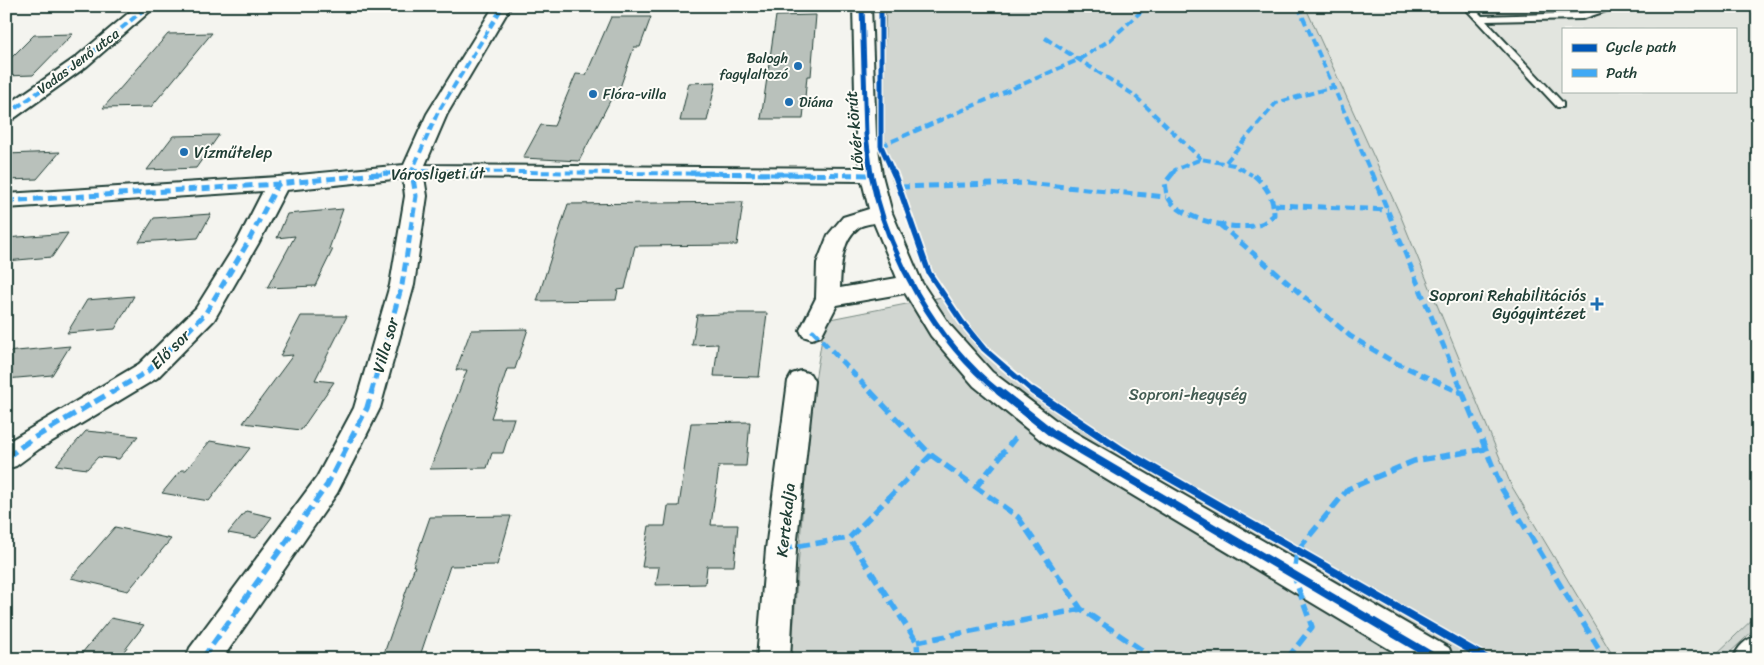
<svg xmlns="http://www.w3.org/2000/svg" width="1764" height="665" viewBox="0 0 1764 665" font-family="Sriracha,sans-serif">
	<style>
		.built { fill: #e2e5df; fill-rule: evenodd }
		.green { fill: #d1d6d1; stroke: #788a82 }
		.building { fill: #b9c1bb; stroke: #1f3d34 }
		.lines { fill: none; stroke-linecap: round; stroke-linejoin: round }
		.lane-casing { stroke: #1f3d34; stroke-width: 4 }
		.street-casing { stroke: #1f3d34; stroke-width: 4 }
		.lane { fill: #fdfcf7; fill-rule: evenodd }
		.street { fill: #fdfcf7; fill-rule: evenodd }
		.quiet-far2 { stroke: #3fa9f5; stroke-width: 4; stroke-dasharray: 8 4; stroke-linecap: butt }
		.quiet-far1 { stroke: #3fa9f5; stroke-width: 5; stroke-dasharray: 9 5; stroke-linecap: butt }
		.quiet { stroke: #3fa9f5; stroke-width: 5.5; stroke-dasharray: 12 5.5; stroke-linecap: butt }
		.cycleway-far2-casing { stroke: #fdfcf7; stroke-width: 8 }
		.cycleway-far1-casing { stroke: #fdfcf7; stroke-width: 9 }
		.cycleway-casing { stroke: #fdfcf7; stroke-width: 11 }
		.cycleway-far2 { stroke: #0057b8; stroke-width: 5 }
		.cycleway-far1 { stroke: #0057b8; stroke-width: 5.5 }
		.cycleway { stroke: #0057b8; stroke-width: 8 }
		.poi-dot { fill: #1f6fb2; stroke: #fdfcf7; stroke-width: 2 }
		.labels { text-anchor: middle; stroke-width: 4; stroke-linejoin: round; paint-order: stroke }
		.far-poi-label { font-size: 14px; fill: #1f3d34; stroke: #fdfcf7; text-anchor: start }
		.far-street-label { font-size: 14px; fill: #1f3d34; stroke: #fdfcf7 }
		.street-label { font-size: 16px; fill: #1f3d34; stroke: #fdfcf7 }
		.poi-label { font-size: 16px; fill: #1f3d34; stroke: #fdfcf7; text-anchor: start }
		.park-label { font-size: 16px; fill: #435c53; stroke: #fdfcf7 }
	</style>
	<rect width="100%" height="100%" fill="#f4f4ef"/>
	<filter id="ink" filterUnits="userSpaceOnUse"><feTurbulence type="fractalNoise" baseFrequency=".02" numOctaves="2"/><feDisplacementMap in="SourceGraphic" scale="10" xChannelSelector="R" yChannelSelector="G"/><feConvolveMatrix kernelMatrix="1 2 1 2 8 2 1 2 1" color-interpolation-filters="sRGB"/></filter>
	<g filter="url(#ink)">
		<path class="built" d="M1305,6H1758V614L1711,659H1615L1511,485L1399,212ZM1563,29H1735V91H1563Z"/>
		<g class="green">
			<polygon points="886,6 1305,6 1399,212 1511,485 1615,659 791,659 810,411 825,320 942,297 893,183 881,146"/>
			<polygon points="1758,614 1758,626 1723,659 1711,659"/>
		</g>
		<g class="building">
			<polygon points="816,15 811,76 807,76 803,119 761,119 776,16"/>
			<polygon points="611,17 651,17 640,47 634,47 616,99 611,99 579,161 523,158 541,125 554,126 576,74 586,75"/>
			<polygon points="212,33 151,107 103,108 168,34"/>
			<polygon points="73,34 33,75 6,76 6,63 34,35"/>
			<polygon points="716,82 707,121 680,121 689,83"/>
			<polygon points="219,135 196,168 147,170 173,136"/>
			<polygon points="60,152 37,179 6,180 6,154"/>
			<polygon points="743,202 737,245 635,246 625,289 618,290 616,300 537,301 568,204"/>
			<polygon points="343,209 329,249 333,249 315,286 267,288 295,236 277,238 287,214"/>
			<polygon points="211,214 198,238 139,242 154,218"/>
			<polygon points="68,233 52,257 6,261 6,238"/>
			<polygon points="134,296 115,329 67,333 87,300"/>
			<polygon points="723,313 767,313 759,377 714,376 718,344 692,345 697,315 723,314"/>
			<polygon points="301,316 347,316 315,380 334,382 301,430 243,423 293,355 280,356"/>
			<polygon points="528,329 515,369 507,369 491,418 514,418 503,453 492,453 487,468 430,469 467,370 456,370 471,330"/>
			<polygon points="70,346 52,375 6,379 6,352"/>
			<polygon points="750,422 746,466 719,466 711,525 738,525 734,566 707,566 705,584 656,585 659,567 642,567 649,526 665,526 668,506 679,506 691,423"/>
			<polygon points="86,431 138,436 119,459 98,457 87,469 56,465"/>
			<polygon points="210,441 250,448 209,501 162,493 181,470 186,470"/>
			<polygon points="246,511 272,517 256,538 228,533"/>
			<polygon points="511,516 497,565 450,566 419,659 382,659 415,566 413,566 430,517"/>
			<polygon points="115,527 171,539 128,591 71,578"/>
			<polygon points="111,618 144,625 118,659 77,659"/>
		</g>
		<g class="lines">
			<defs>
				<polygon id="lane" points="1463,6 1472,6 1482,16 1582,13 1607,6 1621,6 1582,19 1486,21 1563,103 1563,107 1557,107"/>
				<g id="street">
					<polygon points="137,6 156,6 87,66 13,119 6,121 6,106 75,58"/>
					<path d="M494,6H511L447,114L425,165L860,168L856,135L853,6H871L876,135L882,175L892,213L922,283L949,324L992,372L1062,425L1449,648L1453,659H1406L1042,441L974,386L931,336L905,293L837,305L821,336L812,339L803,336L800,330L816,298L817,263L828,235L843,217L869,209L862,181L424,177L427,196L414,285L380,408L337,493L222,659H186L190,648L317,477L354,408L390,285L405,196L403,178L286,190L258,244L214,320L157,378L39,449L16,466L6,469V443L139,364L196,308L236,244L263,191L6,208V194L278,177L404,165L427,114ZM874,223L897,278L840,288C841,269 841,240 858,228C862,225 869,224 874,223Z"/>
					<polygon points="801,371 810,374 814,381 796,549 790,659 757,659 766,549 788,381 792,374"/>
					<path d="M1758,635V659H1733C1738,646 1745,640 1758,635Z"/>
				</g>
			</defs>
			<use href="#lane" class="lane-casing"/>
			<use href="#street" class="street-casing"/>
			<use href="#lane" class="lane"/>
			<use href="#street" class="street"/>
			<g class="quiet-far2">
				<polyline points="1298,6 1372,175"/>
				<polyline points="1045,38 1134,95 1201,159"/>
				<polyline points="6,115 81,62 148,6"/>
				<polyline points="881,146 1078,60 1110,40 1147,6"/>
				<polyline points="1226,162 1276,103 1333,87"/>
				<polyline points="374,175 412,171 833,175"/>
				<polyline points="413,175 412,171 437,114 503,6"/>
				<polyline points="1172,175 1175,170 1201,159 1234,165 1252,175"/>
			</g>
			<g class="quiet-far1">
				<polyline points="690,173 871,175"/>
				<path d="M1173,173L1165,183C1166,187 1166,191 1167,195C1177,220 1235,231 1258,225C1264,224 1269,219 1274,215C1274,196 1265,184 1251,173"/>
				<polyline points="1372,173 1463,393"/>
				<polyline points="900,187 1026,183 1166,197"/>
				<polyline points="6,201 278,184 387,173"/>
				<polyline points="1275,205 1388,210"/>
				<polyline points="1219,224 1350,336 1392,361 1461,393"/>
				<polyline points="812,330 872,393"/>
				<polyline points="111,393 148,371 205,314 247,244 278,184"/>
				<polyline points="371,393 402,285 416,196 412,173"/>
			</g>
			<g class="quiet">
				<polyline points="870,391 931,455 849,538 917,642 918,659"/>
				<polyline points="1458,391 1462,393"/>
				<polyline points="1462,391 1502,489 1605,659"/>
				<polyline points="931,455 1018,517 1081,609 1155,659"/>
				<polyline points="6,458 29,441 113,391"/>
				<polyline points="976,487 1015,438"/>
				<polyline points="781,549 849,538"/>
				<polyline points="917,642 1081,609"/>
				<polyline points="202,659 327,485 367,408 372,391"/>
				<polyline points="1287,659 1312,627 1294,576 1297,551 1348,489 1414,461 1485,449"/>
			</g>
			<defs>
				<g id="cycleway-far2">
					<polyline points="862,6 866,135 871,175"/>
					<polyline points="881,6 881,146 894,175"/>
				</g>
				<g id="cycleway-far1">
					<path d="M871,173C887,254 935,341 1000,393"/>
					<polyline points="894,173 929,273 962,322 984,349 1035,393"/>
				</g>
				<g id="cycleway">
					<polyline points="999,391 1052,433 1437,659"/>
					<polyline points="1033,391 1123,451 1487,659"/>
				</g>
			</defs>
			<use href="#cycleway-far2" class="cycleway-far2-casing"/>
			<use href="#cycleway-far1" class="cycleway-far1-casing"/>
			<use href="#cycleway" class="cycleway-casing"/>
			<use href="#cycleway-far2" class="cycleway-far2"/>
			<use href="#cycleway-far1" class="cycleway-far1"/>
			<use href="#cycleway" class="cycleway"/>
		</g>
	</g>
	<g class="poi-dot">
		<circle cx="798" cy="66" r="5"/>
		<circle cx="593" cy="94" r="5"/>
		<circle cx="789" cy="102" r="5"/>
		<circle cx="184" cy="152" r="5"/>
		<path d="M1594.5 296.5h5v5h5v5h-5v5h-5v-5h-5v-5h5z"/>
	</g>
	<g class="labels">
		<g class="far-poi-label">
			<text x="788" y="63" text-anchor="end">Balogh<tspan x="788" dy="16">fagylaltozó</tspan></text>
			<text x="603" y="99">Flóra-villa</text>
			<text x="799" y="107">Diána</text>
		</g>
		<g class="far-street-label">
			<text transform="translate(78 61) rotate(-37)" y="5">Vadas Jenő utca</text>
		</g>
		<g class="street-label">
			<text transform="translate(854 131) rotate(-95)" y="6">Lővér körút</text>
			<text transform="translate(438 173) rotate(-1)" y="6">Városligeti út</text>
			<text transform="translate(385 345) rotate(-74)" y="6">Villa sor</text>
			<text transform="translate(170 349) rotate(-45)" y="6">Elő sor</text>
			<text transform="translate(785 520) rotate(-84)" y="6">Kertekalja</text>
		</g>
		<g class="poi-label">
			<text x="194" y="158">Vízműtelep</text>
			<text x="1586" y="301" text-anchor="end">Soproni Rehabilitációs<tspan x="1586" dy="18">Gyógyintézet</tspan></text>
		</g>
		<g class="park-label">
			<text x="1188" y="400">Soproni-hegység</text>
		</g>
	</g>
	<rect width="1764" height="665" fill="none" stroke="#fdfcf7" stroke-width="25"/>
	<rect x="12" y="12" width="1739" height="640" fill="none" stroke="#1f3d34" stroke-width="2" filter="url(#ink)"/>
	<rect x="1562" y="28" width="175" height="65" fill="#fdfcf7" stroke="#a4b0a9"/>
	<rect x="1572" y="44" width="25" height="8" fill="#0057b8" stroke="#a4b0a9"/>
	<text x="1606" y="52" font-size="15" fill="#1f3d34">Cycle path</text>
	<rect x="1572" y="69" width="25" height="8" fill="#3fa9f5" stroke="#a4b0a9"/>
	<text x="1606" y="78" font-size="15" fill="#1f3d34">Path</text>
</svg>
